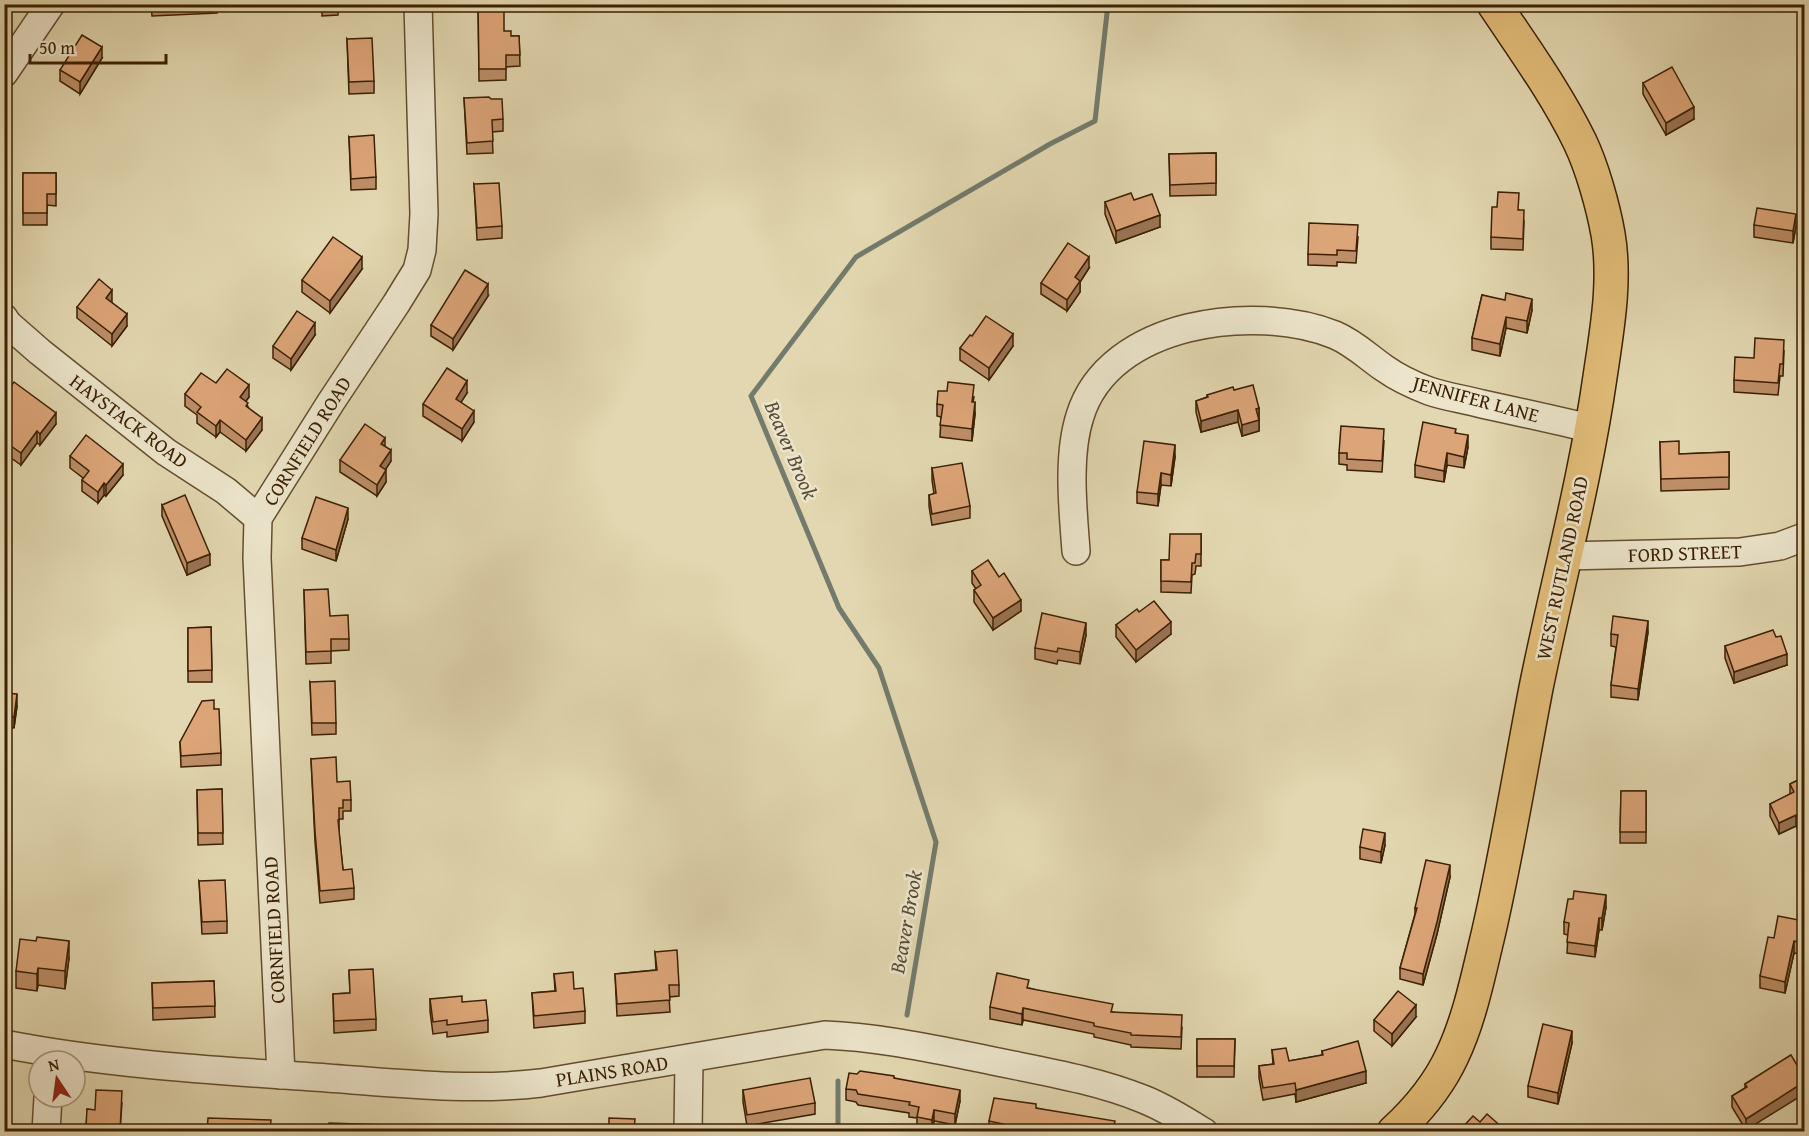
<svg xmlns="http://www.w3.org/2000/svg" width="1809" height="1136" viewBox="0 0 1809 1136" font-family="'Gentium Book Plus',serif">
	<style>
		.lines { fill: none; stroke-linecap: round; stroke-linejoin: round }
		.stream { stroke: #727b6d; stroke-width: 5 }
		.minor-casing { stroke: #654e2e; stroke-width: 30 }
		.major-casing { stroke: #3b2003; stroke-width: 36 }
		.minor { stroke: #ece5cc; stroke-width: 27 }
		.major { stroke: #e1bc78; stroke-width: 33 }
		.wall { fill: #bd8e67; stroke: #3b2003; stroke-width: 1.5 }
		.shaded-wall { fill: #9a7454; stroke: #3b2003; stroke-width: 1.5 }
		.building { fill: #dca578; stroke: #3b2003; stroke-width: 1.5 }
		.labels { text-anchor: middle; stroke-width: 5; stroke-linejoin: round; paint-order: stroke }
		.street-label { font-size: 20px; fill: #3b2003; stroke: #ece5cc }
		.water-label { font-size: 21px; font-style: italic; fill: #564e38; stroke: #ece5cc }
	</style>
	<rect width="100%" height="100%" fill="#e2d7b0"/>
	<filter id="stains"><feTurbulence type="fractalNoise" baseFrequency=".00333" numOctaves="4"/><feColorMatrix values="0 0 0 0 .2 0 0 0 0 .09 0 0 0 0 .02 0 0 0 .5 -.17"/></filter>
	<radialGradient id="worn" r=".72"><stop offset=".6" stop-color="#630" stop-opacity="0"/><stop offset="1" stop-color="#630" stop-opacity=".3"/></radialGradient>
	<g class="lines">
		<g class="stream">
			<polyline points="907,1015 936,842 879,668 839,608 751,396 856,257 1050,144 1095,121 1108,4"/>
			<polyline points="838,1081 838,1132"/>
		</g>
		<defs>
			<g id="minor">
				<polyline points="4,73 51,4"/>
				<polyline points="4,318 8,324 40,352 166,452 226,491 258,518"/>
				<path d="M1076,551C1073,510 1067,456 1080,416C1109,321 1255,303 1335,335C1354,343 1368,357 1384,368C1398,378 1413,385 1429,391C1446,397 1464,399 1482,404C1519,412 1556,420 1593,429"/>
				<polyline points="1564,556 1740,552 1780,546 1804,537"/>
				<path d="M4,1044C106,1064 210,1070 313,1077C389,1082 466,1092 541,1083L825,1035C877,1037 928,1048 979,1058C1034,1070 1091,1078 1143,1099C1164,1107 1184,1120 1204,1132"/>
				<polyline points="281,1075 257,558 258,518 331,402 396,304 417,270 422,250 424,214 418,4"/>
				<polyline points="46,1132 48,1097"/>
				<polyline points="688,1132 689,1059"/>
			</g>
			<path id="major" d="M1394,1132C1419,1109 1438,1086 1452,1056C1470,1018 1478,976 1488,935C1507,853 1520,771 1536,688C1557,584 1585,482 1600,377C1607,330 1616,280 1608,234C1603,206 1592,167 1580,142C1556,93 1524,49 1494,4"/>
		</defs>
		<use href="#minor" class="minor-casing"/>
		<use href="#major" class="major-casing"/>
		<use href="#minor" class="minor"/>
		<use href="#major" class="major"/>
	</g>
	<g class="wall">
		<polygon points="151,4 217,4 217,13 152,16"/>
		<polygon points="304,4 360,4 338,5 338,15 322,16 322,6 304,7"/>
		<polygon points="478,4 504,31 511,36 519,36 520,66 506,67 506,80 479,81"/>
		<polygon points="347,39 374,81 374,93 349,94"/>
		<polygon points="102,58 80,94 60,81 60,70"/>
		<polygon points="1643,83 1694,119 1666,135 1643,94"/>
		<polygon points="464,98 503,119 503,131 492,132 493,153 467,154"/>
		<polygon points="349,137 376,177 376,189 351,190"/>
		<polygon points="1216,153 1216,195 1170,196 1169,154"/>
		<polygon points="23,173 56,173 56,206 47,205 47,225 23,225"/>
		<polygon points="474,184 502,226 502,238 477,240"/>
		<polygon points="1134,200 1160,227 1116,243 1105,214 1105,202"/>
		<polygon points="1519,210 1524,221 1523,250 1491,249 1491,237"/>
		<polygon points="1754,225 1796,226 1793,243 1754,237"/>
		<polygon points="1358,237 1356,263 1337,262 1337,266 1308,265 1308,254"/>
		<polygon points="1089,268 1080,282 1080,292 1067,311 1041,294 1041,283"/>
		<polygon points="362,269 330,313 302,292 302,280"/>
		<polygon points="1482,295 1532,310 1527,333 1506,328 1500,356 1472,350 1472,338"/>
		<polygon points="488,296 453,350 431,336 431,325"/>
		<polygon points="111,302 127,326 112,346 77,318 77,307 112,302"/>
		<polygon points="315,335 291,370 273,358 273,346"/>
		<polygon points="972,336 1013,346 989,380 960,360 960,348"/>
		<polygon points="1784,351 1783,376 1780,376 1778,395 1734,392 1734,380 1754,358"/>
		<polygon points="216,383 249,397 246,401 248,407 262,430 246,451 220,432 216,437 197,423 197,415 185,406 185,394"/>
		<polygon points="1234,390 1259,408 1259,431 1242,436 1238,422 1201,432 1196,412 1196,401 1207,397 1207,395"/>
		<polygon points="467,393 461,402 474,422 462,441 423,416 423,404"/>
		<polygon points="4,395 56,424 40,445 37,443 21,465 4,453 4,436 8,432 4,429"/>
		<polygon points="974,397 973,402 975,414 972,441 940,437 941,417 937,416 937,404"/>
		<polygon points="1456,433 1468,447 1464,468 1447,465 1444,482 1415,477 1415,465"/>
		<polygon points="1384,441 1382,472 1347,470 1347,465 1339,464 1339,453"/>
		<polygon points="1660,442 1679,454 1729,452 1729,489 1661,491"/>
		<polygon points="385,446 391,461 385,470 386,482 377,496 340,472 340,460"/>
		<polygon points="70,456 123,475 106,496 104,495 98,503 82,491 82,480 83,478 70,468"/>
		<polygon points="1175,457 1171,486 1161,485 1158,506 1137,503 1137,492"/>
		<polygon points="932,468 970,506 970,518 932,525 929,506 929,495 934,494 932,480"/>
		<polygon points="162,505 210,565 187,575 162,516"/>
		<polygon points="348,519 336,561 302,549 302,538"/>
		<polygon points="1201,534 1201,566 1196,566 1195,574 1192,575 1191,593 1161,592 1161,560 1169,560"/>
		<polygon points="972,571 999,577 1021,611 993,630 974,602 974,590 976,589 972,583"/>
		<polygon points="304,590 330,616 349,639 349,650 331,651 331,663 306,664"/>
		<polygon points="1139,612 1171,634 1136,662 1116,637 1116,625"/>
		<polygon points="211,627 212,682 188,682 188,628"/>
		<polygon points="1648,632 1638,700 1611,697 1611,685 1616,647 1611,646 1611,634"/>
		<polygon points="1086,635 1080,664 1058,660 1057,664 1035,659 1035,648"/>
		<polygon points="1776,637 1787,665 1734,683 1725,658 1725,646"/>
		<polygon points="310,682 336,723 336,734 312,735"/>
		<polygon points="4,693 17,706 14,728 4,727"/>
		<polygon points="214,709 221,753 221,765 181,767 180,742"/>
		<polygon points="311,759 337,782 351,800 351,811 343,811 343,819 339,819 339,832 343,870 354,888 354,899 320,903 315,842"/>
		<polygon points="1804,777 1804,843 1796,826 1779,834 1770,816 1770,804 1790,794 1790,784"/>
		<polygon points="222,789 223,844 198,845 197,790"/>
		<polygon points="1621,791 1646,791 1646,843 1620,843"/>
		<polygon points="1385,845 1381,863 1360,859 1360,847"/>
		<polygon points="1450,877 1437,934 1423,985 1400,979 1400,968 1415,914 1415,908"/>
		<polygon points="199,881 227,921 227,933 202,934"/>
		<polygon points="1606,907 1602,930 1599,930 1595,957 1567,953 1568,935 1564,934 1564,922"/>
		<polygon points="1804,921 1804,937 1801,954 1794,953 1785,993 1760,988 1760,976 1774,938"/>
		<polygon points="655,952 679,985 679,996 669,997 670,1012 617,1016 615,974 656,970"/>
		<polygon points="69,958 65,989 38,985 37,991 16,988 16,971"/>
		<polygon points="349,970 376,1019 376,1030 334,1033 333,994 350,993"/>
		<polygon points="554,974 574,989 585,1011 585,1023 534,1028 532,993 555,991"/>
		<polygon points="214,981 215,1017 153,1020 152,983"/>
		<polygon points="1029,988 1113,1012 1182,1027 1181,1049 1131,1047 1131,1045 1094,1037 1094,1034 1023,1020 1022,1025 990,1019 990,1007"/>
		<polygon points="430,999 462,1002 488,1020 488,1032 447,1037 447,1032 433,1034 430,1011"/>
		<polygon points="1416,1017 1392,1046 1374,1031 1374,1020"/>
		<polygon points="1197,1039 1235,1039 1234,1077 1197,1077"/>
		<polygon points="1572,1043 1558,1104 1528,1097 1528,1086"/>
		<polygon points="1272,1050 1289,1061 1322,1055 1322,1051 1366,1083 1296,1102 1295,1094 1263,1100 1259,1078 1259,1066 1273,1064"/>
		<polygon points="1791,1055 1746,1130 1732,1107 1732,1096 1745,1088 1745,1084"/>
		<polygon points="894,1078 960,1101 955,1125 934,1121 932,1131 917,1128 917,1118 909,1117 909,1113 858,1105 856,1102 846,1100 846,1089"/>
		<polygon points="743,1090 815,1103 815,1114 747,1126 743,1102"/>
		<polygon points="122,1103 120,1131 86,1131 87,1109 95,1110"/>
		<polygon points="1036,1108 1115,1131 989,1131 989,1121"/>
	</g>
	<g class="shaded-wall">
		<polygon points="102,47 102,58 80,94 80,82"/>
		<polygon points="1694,107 1694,119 1666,135 1666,123"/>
		<polygon points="1796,214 1796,226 1793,243 1793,231"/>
		<polygon points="1160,215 1160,227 1116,243 1116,231"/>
		<polygon points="362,257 362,269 330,313 330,301"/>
		<polygon points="1089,257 1089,268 1080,282 1080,292 1067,311 1067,300 1075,277"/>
		<polygon points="488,284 488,296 453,350 453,339"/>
		<polygon points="112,290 112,302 106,309 106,298"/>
		<polygon points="1532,299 1532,310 1527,333 1527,321"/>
		<polygon points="127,314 127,326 112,346 112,334"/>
		<polygon points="1506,317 1506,328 1500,356 1500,344"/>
		<polygon points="315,323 315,335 291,370 291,359"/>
		<polygon points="1013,334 1013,346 989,380 989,368"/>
		<polygon points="467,381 467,393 456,410 456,399"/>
		<polygon points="249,385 249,397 240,409 240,397"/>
		<polygon points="975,402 975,414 972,441 972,429"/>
		<polygon points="1259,408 1259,431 1242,436 1242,425 1256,409"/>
		<polygon points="1238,410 1238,422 1201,432 1201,421"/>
		<polygon points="474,411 474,422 462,441 462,429"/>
		<polygon points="56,413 56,424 40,445 40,434"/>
		<polygon points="262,418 262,430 246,451 246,440"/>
		<polygon points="220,420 220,432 216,437 216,426"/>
		<polygon points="37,431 37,443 21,465 21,453"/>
		<polygon points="1468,435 1468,447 1464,468 1464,457"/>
		<polygon points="385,438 385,449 381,444"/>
		<polygon points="1175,445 1175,457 1171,486 1171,475"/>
		<polygon points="391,450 391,461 380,478 380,466"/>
		<polygon points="1447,453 1447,465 1444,482 1444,471"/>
		<polygon points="123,464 123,475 106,496 106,485"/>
		<polygon points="386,470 386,482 377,496 377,485"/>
		<polygon points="1161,473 1161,485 1158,506 1158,494"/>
		<polygon points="104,483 104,495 98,503 98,492"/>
		<polygon points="348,508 348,519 336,561 336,550"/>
		<polygon points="210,554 210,565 187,575 187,563"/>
		<polygon points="1021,600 1021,611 993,630 993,618"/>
		<polygon points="1648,621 1648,632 1638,700 1638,689"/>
		<polygon points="1171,622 1171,634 1136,662 1136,650"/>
		<polygon points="1086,623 1086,635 1080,664 1080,652"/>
		<polygon points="1787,654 1787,665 1734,683 1734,672"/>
		<polygon points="17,694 17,706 14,728 14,717"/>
		<polygon points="1796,815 1796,826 1779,834 1779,823"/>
		<polygon points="1385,833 1385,845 1381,863 1381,852"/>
		<polygon points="1450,865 1450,877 1437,934 1423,985 1423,974"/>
		<polygon points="1606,895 1606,907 1602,930 1602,918"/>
		<polygon points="1599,918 1599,930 1595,957 1595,946"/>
		<polygon points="1804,926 1804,937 1801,954 1801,943"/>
		<polygon points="69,941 69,958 65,989 65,971"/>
		<polygon points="1794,941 1794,953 1785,993 1785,982"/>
		<polygon points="38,968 38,985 37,991 37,974"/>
		<polygon points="1416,1005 1416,1017 1392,1046 1392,1034"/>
		<polygon points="1023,1008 1023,1020 1022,1025 1022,1014"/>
		<polygon points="1572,1031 1572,1043 1558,1104 1558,1093"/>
		<polygon points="1366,1071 1366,1083 1296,1102 1296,1090"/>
		<polygon points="1804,1082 1804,1094 1746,1130 1746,1119"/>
		<polygon points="960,1090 960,1101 955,1125 955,1114"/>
		<polygon points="934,1110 934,1121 932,1131 932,1120"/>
	</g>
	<g class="building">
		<polygon points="478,4 504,4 504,31 511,31 511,36 519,36 520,55 506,55 506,69 479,69"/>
		<polygon points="82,35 102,47 80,82 60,70"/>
		<polygon points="372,38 374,81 349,82 347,39"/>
		<polygon points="1672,67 1694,107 1666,123 1643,83"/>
		<polygon points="489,97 491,99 502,99 503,119 492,120 493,141 467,143 464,98"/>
		<polygon points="374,135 376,177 351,179 349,137"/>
		<polygon points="1216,153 1216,183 1170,185 1169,154"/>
		<polygon points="23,173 56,173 56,194 47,194 47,213 23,213"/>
		<polygon points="499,183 502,226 477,228 474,184"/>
		<polygon points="1498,192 1519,193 1518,210 1524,210 1523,239 1491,237 1492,207 1497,207"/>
		<polygon points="1131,193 1134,200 1152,194 1160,215 1116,231 1105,202"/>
		<polygon points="1757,208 1796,214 1793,231 1754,225"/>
		<polygon points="1309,223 1358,225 1356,251 1337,250 1337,255 1308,254"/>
		<polygon points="333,237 362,257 330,301 302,280"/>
		<polygon points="1068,243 1089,257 1075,277 1080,281 1067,300 1041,283"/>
		<polygon points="465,270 488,284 453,339 431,325"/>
		<polygon points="99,279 112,290 106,298 127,314 112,334 77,307"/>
		<polygon points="1506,293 1532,299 1527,321 1506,317 1500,344 1472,338 1482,295 1505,300"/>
		<polygon points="297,311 315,323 291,359 273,346"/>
		<polygon points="986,316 1013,334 989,368 960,348 970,335 972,336"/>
		<polygon points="1755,338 1784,340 1783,364 1780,364 1778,383 1734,380 1735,357 1754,358"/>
		<polygon points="447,368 467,381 456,399 474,411 462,429 423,404"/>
		<polygon points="227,369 249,385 240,397 248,403 246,406 262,418 246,440 220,420 216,426 197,412 201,407 185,394 201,373 216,383"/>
		<polygon points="14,382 56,413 40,434 37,431 21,453 4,441 4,436 11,428 8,426 11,422 4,418 4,395"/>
		<polygon points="948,382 974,385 972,402 975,402 972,429 940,425 943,405 937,404 938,391 947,391"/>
		<polygon points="1253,385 1259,408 1256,409 1259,420 1242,425 1238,410 1201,421 1196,401 1208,397 1207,395 1233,387 1234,390"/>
		<polygon points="1423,422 1456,429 1455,433 1468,435 1464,457 1447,453 1444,471 1415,465"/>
		<polygon points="365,424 385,438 381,444 391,450 380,466 386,470 377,485 340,460"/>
		<polygon points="1341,426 1384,429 1382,461 1347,459 1347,453 1339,453"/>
		<polygon points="86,435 123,464 106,485 104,483 98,492 82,480 89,471 70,456"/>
		<polygon points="1144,441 1175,445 1171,475 1161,473 1158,494 1137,492"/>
		<polygon points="1679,441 1679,454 1729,452 1729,477 1661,479 1660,442"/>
		<polygon points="962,463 970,506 932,514 929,495 936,493 932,468"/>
		<polygon points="185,495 210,554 187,563 162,505"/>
		<polygon points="316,497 348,508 336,550 302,538"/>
		<polygon points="1170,534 1201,534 1201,554 1196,554 1195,563 1192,563 1191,582 1161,581 1161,560 1169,560"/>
		<polygon points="988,560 999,577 1004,573 1021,600 993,618 974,590 981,585 972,571"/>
		<polygon points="328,589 330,616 348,615 349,639 331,639 331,651 306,652 304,590"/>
		<polygon points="1154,601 1171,622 1136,650 1116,625 1137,609 1139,612"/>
		<polygon points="1042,613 1086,623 1080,652 1058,648 1057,652 1035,648"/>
		<polygon points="1613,616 1648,621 1638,689 1611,685 1618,635 1611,634"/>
		<polygon points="211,627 212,670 188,671 188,628"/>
		<polygon points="1773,630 1776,637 1781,636 1787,654 1734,672 1725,646"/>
		<polygon points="335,681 336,723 312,723 310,682"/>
		<polygon points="4,693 17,694 14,717 4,715"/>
		<polygon points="214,700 214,709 219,709 221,753 181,756 180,742 202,701"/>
		<polygon points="336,757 337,782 350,781 351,800 343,800 343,808 339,808 339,820 338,820 343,870 352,869 354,888 320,891 315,831 311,759"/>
		<polygon points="1804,777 1804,832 1796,815 1779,823 1770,804 1794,792 1790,784"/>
		<polygon points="222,789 223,833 198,833 197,790"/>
		<polygon points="1621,791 1646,791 1646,832 1620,832"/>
		<polygon points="1363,829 1385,833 1381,852 1360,847"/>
		<polygon points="1426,860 1450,865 1437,922 1423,974 1400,968 1417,908 1415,908"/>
		<polygon points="225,880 227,921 202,922 199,881"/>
		<polygon points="1574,891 1606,895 1602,918 1599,918 1595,946 1567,942 1569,923 1564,922 1568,899 1573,899"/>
		<polygon points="1778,916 1804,921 1801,943 1794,941 1785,982 1760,976 1768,937 1774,938"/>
		<polygon points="37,937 69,941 65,971 38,968 37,974 16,971 20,939 36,941"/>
		<polygon points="677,950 679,985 669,985 670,1000 617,1004 615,974 657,970 655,952"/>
		<polygon points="373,969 376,1019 334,1021 333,994 350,993 349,970"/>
		<polygon points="573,972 574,989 583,988 585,1011 534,1016 532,993 556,991 554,974"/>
		<polygon points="997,973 1029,980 1027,988 1113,1004 1111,1012 1182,1015 1181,1037 1131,1035 1131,1033 1094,1026 1094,1023 1023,1008 1022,1014 990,1007"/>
		<polygon points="214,981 215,1006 153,1008 152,983"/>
		<polygon points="1398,991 1416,1005 1392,1034 1374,1020"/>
		<polygon points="462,996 462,1002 486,1000 488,1020 447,1025 447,1020 433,1022 430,999"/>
		<polygon points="1543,1024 1572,1031 1558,1093 1528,1086"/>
		<polygon points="1197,1039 1235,1039 1234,1066 1197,1066"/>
		<polygon points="1358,1041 1366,1071 1296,1090 1295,1083 1263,1088 1259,1066 1274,1064 1272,1050 1286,1048 1289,1061 1323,1055 1322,1051"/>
		<polygon points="1791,1055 1804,1077 1804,1082 1746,1119 1732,1096 1747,1087 1745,1084"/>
		<polygon points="860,1071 894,1076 894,1078 960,1090 955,1114 934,1110 932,1120 917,1117 919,1107 909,1105 910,1102 858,1094 856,1090 846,1089 849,1073 857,1074"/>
		<polygon points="810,1078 815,1103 747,1115 743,1090"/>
		<polygon points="96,1090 122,1091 120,1131 101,1131 101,1129 86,1128 87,1109 95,1110"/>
		<polygon points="994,1098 1036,1104 1036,1108 1115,1121 1113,1131 1007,1131 1008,1125 989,1121"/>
		<polygon points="1487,1114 1504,1129 1502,1131 1459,1131 1473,1116 1480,1122"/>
		<polygon points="208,1118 271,1120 270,1131 207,1131"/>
		<polygon points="609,1118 635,1119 634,1131 609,1131"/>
		<polygon points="329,1123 387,1125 387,1131 328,1131"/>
		<polygon points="454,1129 495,1131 454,1131"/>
	</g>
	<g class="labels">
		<g class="street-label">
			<text transform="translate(1476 399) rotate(15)" y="7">JENNIFER LANE</text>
			<text transform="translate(129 421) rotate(37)" y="7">HAYSTACK ROAD</text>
			<text transform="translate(307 441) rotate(-58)" y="7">CORNFIELD ROAD</text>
			<text transform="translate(1685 553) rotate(-2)" y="7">FORD STREET</text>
			<text transform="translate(1562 568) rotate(-78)" y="7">WEST RUTLAND ROAD</text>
			<text transform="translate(274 930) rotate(-93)" y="7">CORNFIELD ROAD</text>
			<text transform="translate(612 1071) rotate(-9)" y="7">PLAINS ROAD</text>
		</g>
		<g class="water-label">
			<text transform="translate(791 450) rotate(67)" y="7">Beaver Brook</text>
			<text transform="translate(906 922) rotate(-80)" y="7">Beaver Brook</text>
		</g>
	</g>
	<rect width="1809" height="1136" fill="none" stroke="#e2d7b0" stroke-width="24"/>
	<rect x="6" y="6" width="1797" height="1124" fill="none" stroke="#3b2003" stroke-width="3"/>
	<rect x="12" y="12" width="1785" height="1112" fill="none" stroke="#3b2003" stroke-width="1.5"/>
	<g transform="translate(57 1079) rotate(347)"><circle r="28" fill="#ece5cc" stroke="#a5967c" stroke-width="1.5"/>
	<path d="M0-4.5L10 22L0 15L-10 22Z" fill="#8f2418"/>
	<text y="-9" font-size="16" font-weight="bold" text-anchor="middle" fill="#3b2003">N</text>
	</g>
	<path d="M30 54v9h136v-9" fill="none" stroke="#3b2003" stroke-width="3"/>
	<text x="39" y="54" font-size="18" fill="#3b2003" stroke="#ece5cc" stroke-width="4.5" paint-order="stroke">50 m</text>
	<rect width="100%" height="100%" filter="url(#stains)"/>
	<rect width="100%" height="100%" fill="url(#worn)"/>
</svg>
